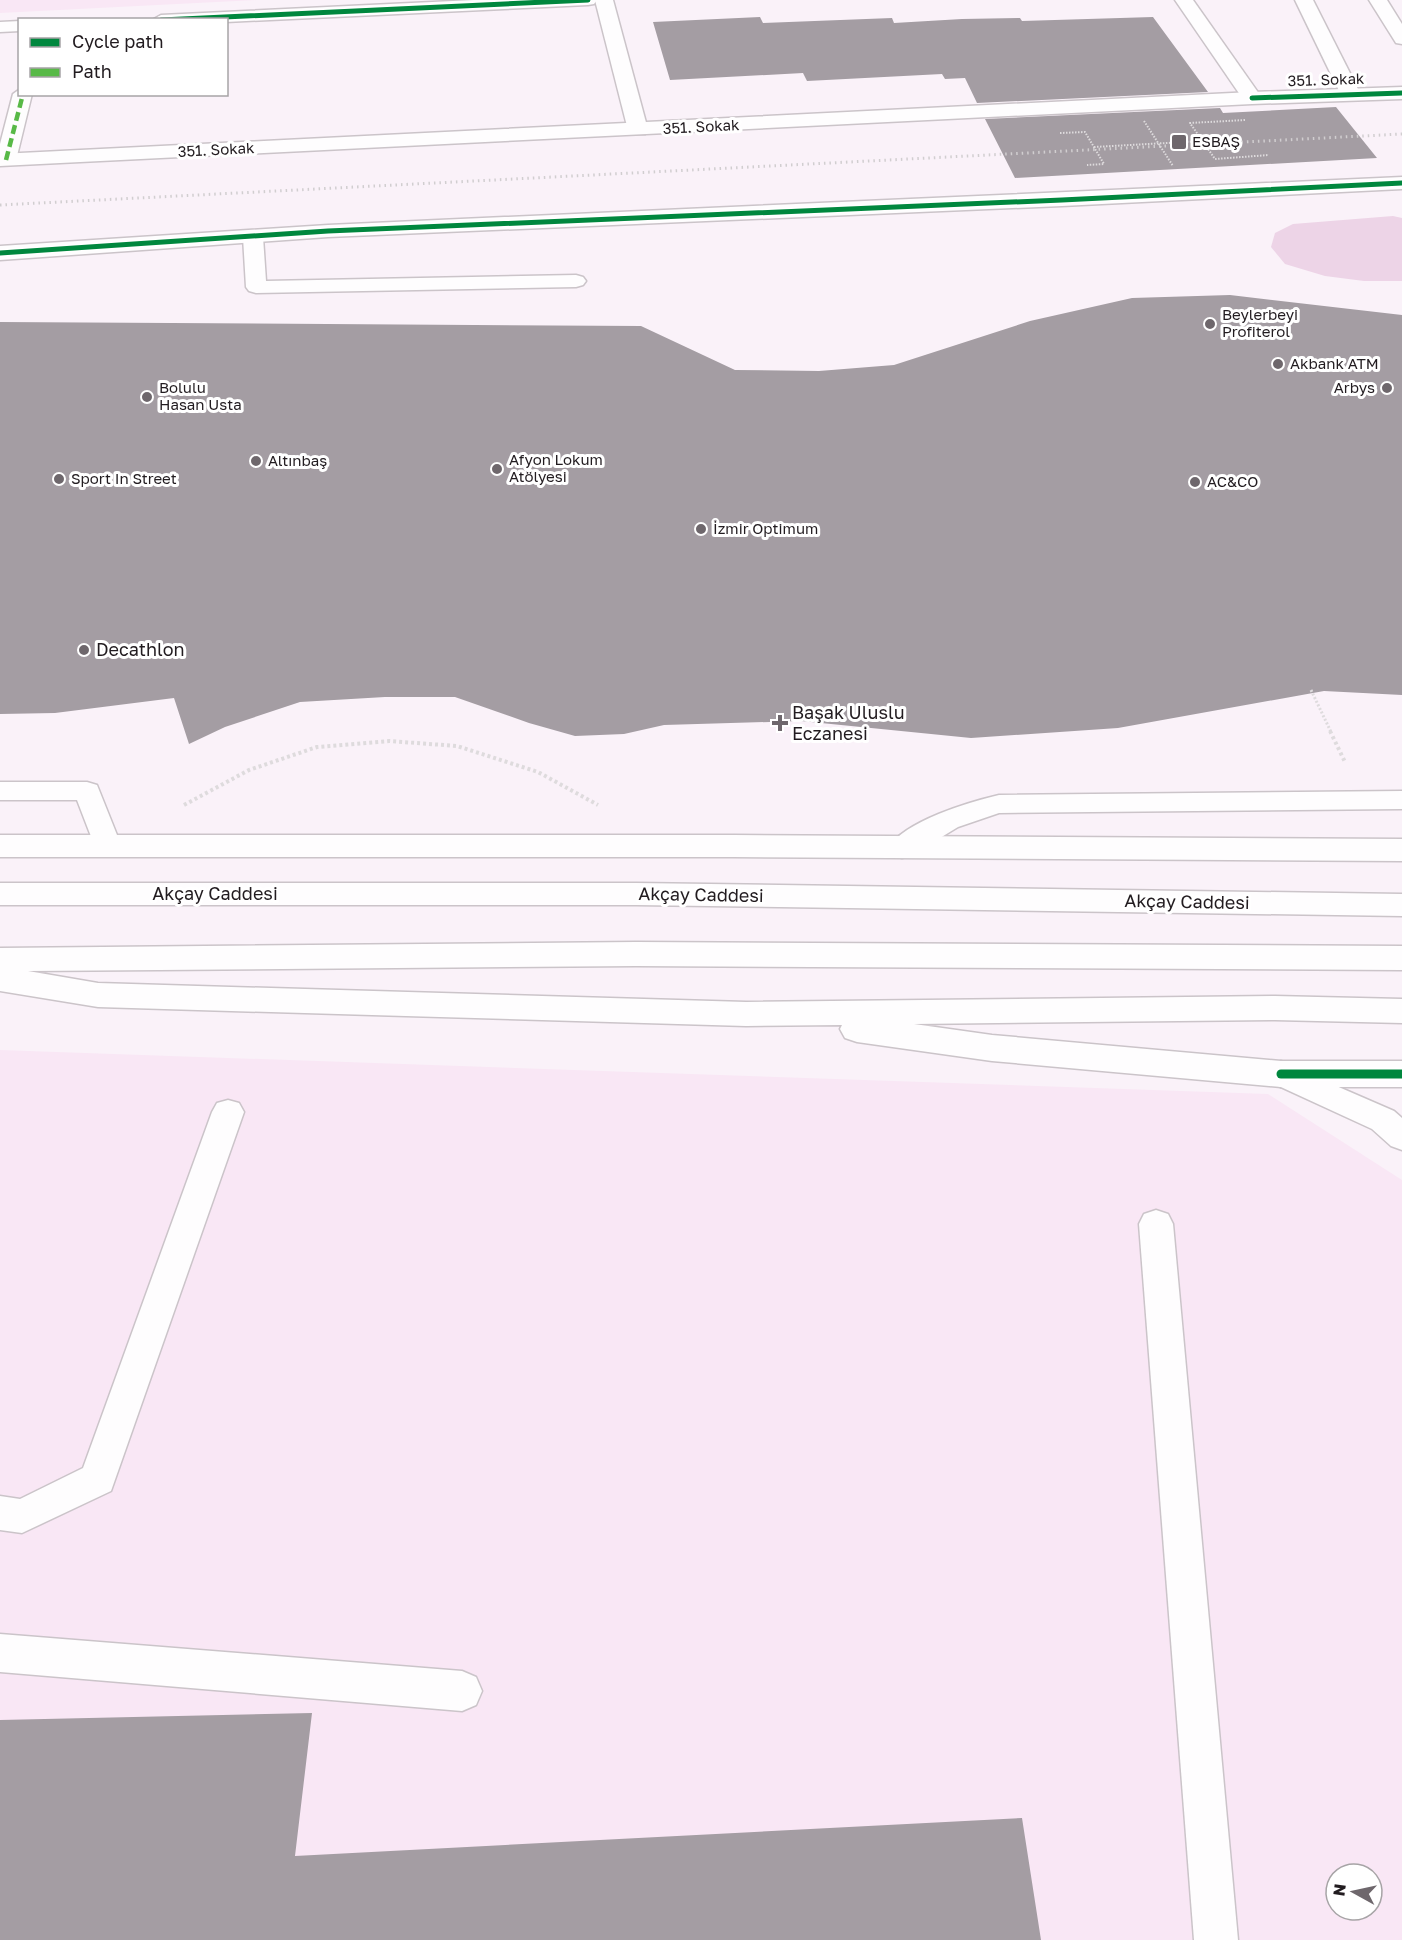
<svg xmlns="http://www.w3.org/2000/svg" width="1402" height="1940" viewBox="0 0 1402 1940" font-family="'Golos Text',sans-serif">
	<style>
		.built { fill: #f9e7f5; fill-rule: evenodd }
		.green { fill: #edd4e7 }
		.building { fill: #a49da3 }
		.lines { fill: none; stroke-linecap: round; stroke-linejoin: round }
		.lane-casing { stroke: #cbc4c9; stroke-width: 3 }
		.street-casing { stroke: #cbc4c9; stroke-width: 3 }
		.secondary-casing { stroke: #cbc4c9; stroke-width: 3 }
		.highway-casing { stroke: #cbc4c9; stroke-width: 3 }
		.path-far2 { stroke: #dedbdd; stroke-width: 2; stroke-dasharray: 1.5 1.5; stroke-linecap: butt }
		.path-far1 { stroke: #dedbdd; stroke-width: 3; stroke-dasharray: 2 2; stroke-linecap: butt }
		.path { stroke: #dedbdd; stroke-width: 4; stroke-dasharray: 3 3; stroke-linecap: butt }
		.lane { fill: #fefdfe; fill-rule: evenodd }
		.street { fill: #fefdfe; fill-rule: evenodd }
		.secondary { fill: #fefdfe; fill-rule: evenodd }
		.highway { fill: #fefdfe; fill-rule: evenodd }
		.rail { stroke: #d1ced0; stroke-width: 3; stroke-dasharray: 1.5 4; stroke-linecap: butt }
		.path-bridge { stroke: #dedbdd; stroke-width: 2; stroke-dasharray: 1.5 1.5; stroke-linecap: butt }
		.quiet { stroke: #58b947; stroke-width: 4.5; stroke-dasharray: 9 4.5; stroke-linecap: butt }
		.cycleway-far1-casing { stroke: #fff; stroke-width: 8 }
		.cycleway-casing { stroke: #fff; stroke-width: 13 }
		.cycleway-far1 { stroke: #00873e; stroke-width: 5 }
		.cycleway { stroke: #00873e; stroke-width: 9 }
		.poi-dot { fill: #6e676c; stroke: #fff; stroke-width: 2 }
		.labels { text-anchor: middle; stroke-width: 6; stroke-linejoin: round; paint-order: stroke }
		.far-street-label { font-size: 15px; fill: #221c20; stroke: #fff }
		.far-poi-label { font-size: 15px; fill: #221c20; stroke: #fff; text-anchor: start }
		.poi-label { font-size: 18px; fill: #221c20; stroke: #fff; text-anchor: start }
		.street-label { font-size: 18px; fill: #221c20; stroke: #fff }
	</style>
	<rect width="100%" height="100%" fill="#faf2f9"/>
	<g class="built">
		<polygon points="0,0 257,0 0,13"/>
		<path d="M0,1050L1268,1094L1402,1180V1940H0ZM1336,1874H1372V1910H1336Z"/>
	</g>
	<polygon class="green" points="1393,216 1402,218 1402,281 1364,281 1325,276 1285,264 1271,247 1275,233 1293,224"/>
	<g class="building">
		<polygon points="760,17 763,23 892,18 894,23 962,19 1020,18 1022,21 1153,17 1208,92 977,103 965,78 945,79 942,74 807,81 803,73 670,80 653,22"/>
		<polygon points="1336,107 1377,158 1015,178 985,119 1220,108 1223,113"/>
		<polygon points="1230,295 1402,315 1402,695 1324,691 1118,728 971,738 801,721 664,725 624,734 575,736 529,723 455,697 385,697 300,702 225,727 189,744 174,698 55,713 0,714 0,322 641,326 735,370 819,371 894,365 1030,321 1132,298"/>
		<polygon points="312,1713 295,1856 1022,1818 1041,1940 0,1940 0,1720"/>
	</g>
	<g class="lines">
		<defs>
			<g id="lane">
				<polygon points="253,231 260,233 263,237 266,281 576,275 583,277 586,281 583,285 576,287 256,293 249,291 246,287 243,237 246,233"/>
				<polygon points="0,782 87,782 97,785 121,845 117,852 107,855 97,852 77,800 0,800"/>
				<path d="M1402,791V809L999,813L958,827L912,855L902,858L892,855L888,848C905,821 969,802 999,795Z"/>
				<polygon points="1281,1062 1394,1111 1402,1118 1402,1150 1391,1146 1372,1129 1270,1082 1265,1074 1270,1066"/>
				<polygon points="228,1100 239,1103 244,1112 111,1491 22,1533 0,1530 0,1496 20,1499 83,1468 212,1112 217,1103"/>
				<polygon points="1156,1210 1168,1214 1173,1224 1238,1940 1194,1940 1139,1224 1144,1214"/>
				<polygon points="0,1634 462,1671 476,1677 482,1691 476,1705 462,1711 0,1672"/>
			</g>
			<g id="street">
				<polygon points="595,0 613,0 648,130 645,134 631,134 628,130"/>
				<polygon points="1175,0 1193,0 1262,98 1259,102 1245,102"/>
				<polygon points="1295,0 1313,0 1361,95 1358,99 1344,99 1341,95"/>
				<polygon points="1369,0 1387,0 1402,24 1402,44 1396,43"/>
				<polygon points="20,89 20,94 32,94 16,160 13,164 0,165 0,144 13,94"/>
			</g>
			<g id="secondary">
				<polygon points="474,0 597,0 594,4 588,5 226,22 226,20 152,20 161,15"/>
				<polygon points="20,21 20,31 0,32 0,22"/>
				<polygon points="1402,87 1402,99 1252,104 0,166 0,154 1252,92"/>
				<polygon points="1402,177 1402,189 1062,206 328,237 0,260 0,246 328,225"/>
				<polygon points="1281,1061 1402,1061 1402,1087 1281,1087 1269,1083 1264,1074 1269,1065"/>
			</g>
			<g id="highway">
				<polygon points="0,835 733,835 1402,839 1402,861 733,857 0,857"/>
				<polygon points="0,883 636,883 1402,894 1402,916 636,905 0,905"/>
				<polygon points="636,942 1402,946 1402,970 636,966 28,971 98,983 746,1002 1275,996 1402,999 1402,1023 1275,1020 914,1024 992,1035 1281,1061 1293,1065 1298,1074 1293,1083 1281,1087 992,1061 857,1042 845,1038 840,1029 842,1025 746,1026 98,1007 0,991 0,948"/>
			</g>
		</defs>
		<use href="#lane" class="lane-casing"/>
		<use href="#street" class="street-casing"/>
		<use href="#secondary" class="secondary-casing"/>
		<use href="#highway" class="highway-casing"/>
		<polyline class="path-far2" points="1094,147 1203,141"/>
		<polyline class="path-far1" points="1311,690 1331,732"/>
		<g class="path">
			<polyline points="1330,731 1345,762"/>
			<polyline points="184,805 249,770 317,747 389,741 457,746 538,772 598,805"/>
		</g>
		<use href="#lane" class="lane"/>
		<use href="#street" class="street"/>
		<use href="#secondary" class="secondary"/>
		<use href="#highway" class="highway"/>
		<polyline class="rail" points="0,205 1402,134"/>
		<g class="path-bridge">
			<polyline points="1245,120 1190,123 1215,159 1269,155"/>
			<polyline points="1144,121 1173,166"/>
			<polyline points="1060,133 1085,132 1104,164 1087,165"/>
		</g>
		<polyline class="quiet" points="6,160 23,94"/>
		<defs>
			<g id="cycleway-far1">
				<polyline points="161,20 588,0"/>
				<polyline points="1252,98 1402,93"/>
				<polyline points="0,253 328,231 1062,200 1402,183"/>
			</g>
			<polyline id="cycleway" points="1281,1074 1402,1074"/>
		</defs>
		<use href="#cycleway-far1" class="cycleway-far1-casing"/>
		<use href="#cycleway" class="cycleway-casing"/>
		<use href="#cycleway-far1" class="cycleway-far1"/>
		<use href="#cycleway" class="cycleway"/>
	</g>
	<g class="poi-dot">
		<rect x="1171" y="134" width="16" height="16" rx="3"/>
		<circle cx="1210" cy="324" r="6"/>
		<circle cx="1278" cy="364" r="6"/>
		<circle cx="1387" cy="388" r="6"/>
		<circle cx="147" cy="397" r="6"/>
		<circle cx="256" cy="461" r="6"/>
		<circle cx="497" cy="469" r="6"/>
		<circle cx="59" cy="479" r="6"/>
		<circle cx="1195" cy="482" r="6"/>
		<circle cx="701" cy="529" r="6"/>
		<circle cx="84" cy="650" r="6"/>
		<path d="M777 714h6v6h6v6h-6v6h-6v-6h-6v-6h6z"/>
	</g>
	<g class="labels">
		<g class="far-street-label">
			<text transform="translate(1326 80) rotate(-2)" y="5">351. Sokak</text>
			<text transform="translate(701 127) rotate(-3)" y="5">351. Sokak</text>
			<text transform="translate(216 150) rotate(-3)" y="5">351. Sokak</text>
		</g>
		<g class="far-poi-label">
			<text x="1192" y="147">ESBAŞ</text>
			<text x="1222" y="320">Beylerbeyi<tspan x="1222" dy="17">Profiterol</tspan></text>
			<text x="1290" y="369">Akbank ATM</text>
			<text x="159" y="393">Bolulu<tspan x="159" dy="17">Hasan Usta</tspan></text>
			<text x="1375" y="393" text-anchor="end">Arbys</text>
			<text x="509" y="465">Afyon Lokum<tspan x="509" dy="17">Atölyesi</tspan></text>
			<text x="268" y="466">Altınbaş</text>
			<text x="71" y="484">Sport In Street</text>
			<text x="1207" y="487">AC&amp;CO</text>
			<text x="713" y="534">İzmir Optimum</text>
		</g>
		<g class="poi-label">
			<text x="96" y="656">Decathlon</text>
			<text x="792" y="719">Başak Uluslu<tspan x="792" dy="21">Eczanesi</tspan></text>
		</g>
		<g class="street-label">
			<text x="215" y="900">Akçay Caddesi</text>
			<text transform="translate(701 895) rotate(1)" y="6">Akçay Caddesi</text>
			<text transform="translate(1187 902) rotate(1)" y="6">Akçay Caddesi</text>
		</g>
	</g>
	<rect x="18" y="18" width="210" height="78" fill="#ffffff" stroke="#a7a4a6" stroke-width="1.5"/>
	<rect x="30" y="38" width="30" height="9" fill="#00873e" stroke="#a7a4a6" stroke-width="1.5"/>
	<text x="72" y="48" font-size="18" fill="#221c20">Cycle path</text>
	<rect x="30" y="68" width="30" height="9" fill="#58b947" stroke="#a7a4a6" stroke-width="1.5"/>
	<text x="72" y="78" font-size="18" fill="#221c20">Path</text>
	<g transform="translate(1354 1892) rotate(278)"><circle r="28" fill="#ffffff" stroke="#a7a4a6" stroke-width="1.5"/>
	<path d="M0-4.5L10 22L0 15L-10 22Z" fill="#6e676c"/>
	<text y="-9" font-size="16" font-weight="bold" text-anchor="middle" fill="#221c20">N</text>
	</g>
</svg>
